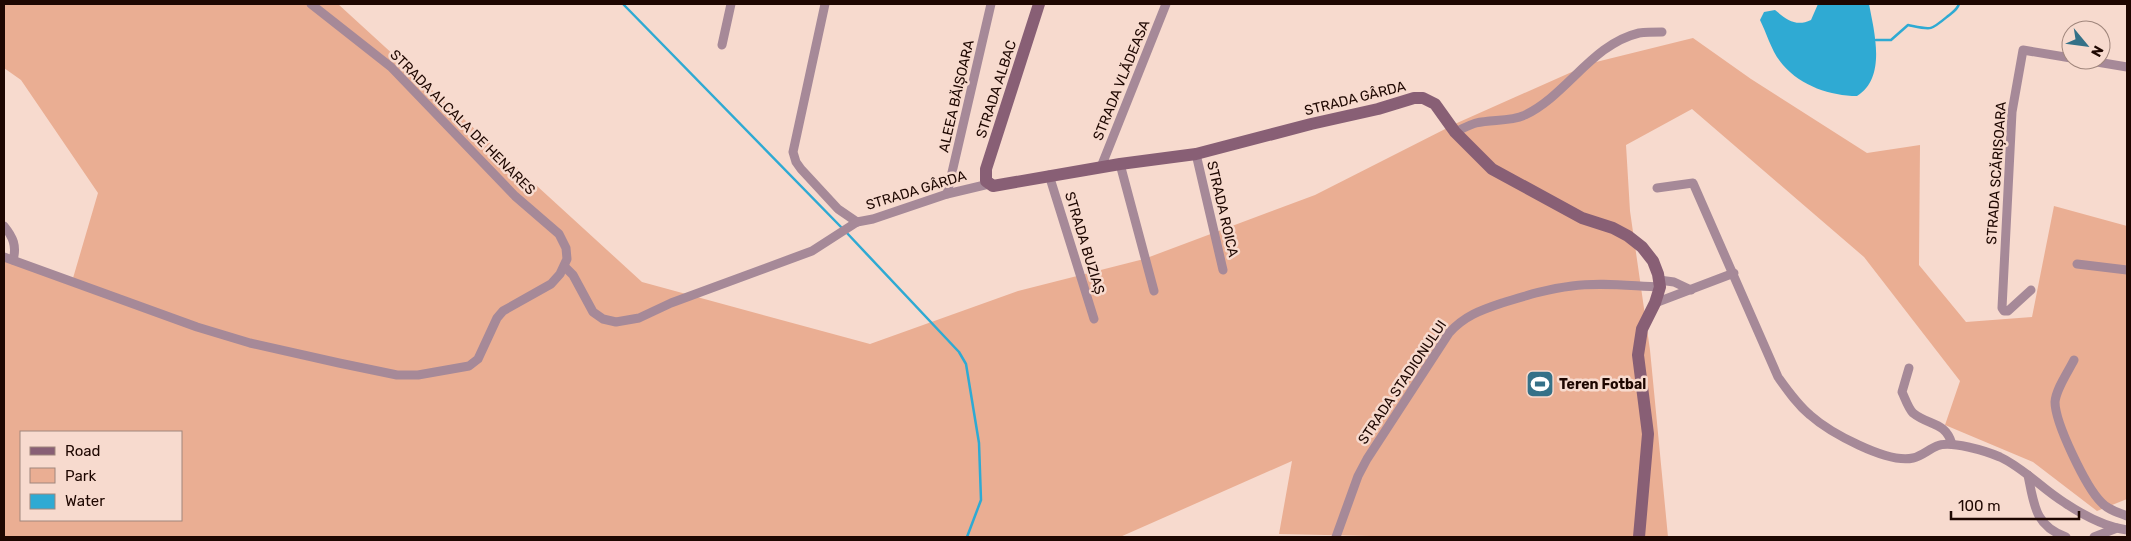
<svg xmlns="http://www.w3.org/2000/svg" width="2131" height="541" viewBox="0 0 2131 541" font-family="Rubik,sans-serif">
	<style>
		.green { fill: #eaae93; fill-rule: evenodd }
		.water { fill: #2faad3 }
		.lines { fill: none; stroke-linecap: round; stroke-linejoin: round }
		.stream { stroke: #2faad3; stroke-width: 2.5 }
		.street { stroke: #a68998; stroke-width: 9 }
		.secondary { stroke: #885f75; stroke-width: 12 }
		.labels { text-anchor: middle; stroke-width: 5; stroke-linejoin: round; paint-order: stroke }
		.street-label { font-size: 14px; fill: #1e0701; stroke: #f7dace }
		.poi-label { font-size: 14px; font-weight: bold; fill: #1e0701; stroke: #f7dace; text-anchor: start }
	</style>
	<rect width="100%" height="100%" fill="#f7dace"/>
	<path class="green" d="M4,4H338L642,282L870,344L1018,291L1144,259L1315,195L1457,123L1592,63L1693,38L1751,79L1867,153L1920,145L1919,265L1966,322L2032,317L2054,206L2127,226V499L2097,511L2033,462L1945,425L1960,381L1864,257L1692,109L1626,145L1630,211L1650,350L1668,537H1417L1279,534L1292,461L1120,537H4V260L71,285L98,193L21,80L4,68ZM21,432H181V520H21Z"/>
	<path class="water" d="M1818,4H1869C1874,31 1887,78 1857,96C1831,96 1801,86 1783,65C1772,53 1767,34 1760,20L1764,12L1775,10C1787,20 1796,27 1811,20Z"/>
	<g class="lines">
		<g class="stream">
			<polyline points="623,4 842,228"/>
			<path d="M1876,40H1891L1908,25C1932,30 1930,31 1948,16C1953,12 1957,10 1959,4"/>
			<polyline points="846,232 959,352 966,364 979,443 981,500 967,537"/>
		</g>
		<g class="street">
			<polyline points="825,4 793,152 796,162 801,169 838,209 857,222"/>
			<polyline points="722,45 731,4"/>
			<polyline points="2085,60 2127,67"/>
			<path d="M1455,132C1462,129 1469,125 1476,123C1492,119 1509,122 1525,115C1567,95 1592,44 1639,33C1647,32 1655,32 1662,32"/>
			<polyline points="1196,154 1223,270"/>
			<polyline points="1120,164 1154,291"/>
			<polyline points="1101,167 1166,4"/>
			<polyline points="1049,175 1094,319"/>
			<path d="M1657,188L1693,183L1778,377C1788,391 1797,404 1810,415C1829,432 1887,464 1913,458C1922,456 1929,449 1937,446C1950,440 1986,451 2000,457C2024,468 2042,489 2065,503C2083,515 2106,527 2127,530"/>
			<polyline points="947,194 991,4"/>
			<polyline points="857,222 873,219 947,194 989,184"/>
			<path d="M4,226C13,237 17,246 13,260"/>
			<polyline points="4,257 197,327 250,343 339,363 397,375 418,375 469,366 478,359 497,318 503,311 551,284 560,274 567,259 566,248 559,234 515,196 391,67 311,4"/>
			<polyline points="2077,264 2127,270"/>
			<polyline points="565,267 573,275 593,312 603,319 616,322 639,318 671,303 812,251 857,222"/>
			<polyline points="1659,280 1674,282 1691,290"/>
			<polyline points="2031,290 2008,311 2004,311 2002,308 2012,112 2023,50 2071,58"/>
			<polyline points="1655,303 1734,273"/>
			<path d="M2074,360C2068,372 2056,389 2055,402C2055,423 2086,487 2101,502C2108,510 2117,512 2127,516"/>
			<path d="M1909,368L1902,392C1905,398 1908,408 1913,413C1929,426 1945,421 1952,444"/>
			<path d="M2028,475C2034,505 2035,526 2066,537"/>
			<path d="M1336,537L1358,476L1367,459L1449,333C1464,316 1481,310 1502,303C1525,296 1547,289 1572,286C1601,282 1631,286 1660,287"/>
			<polyline points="2094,537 2117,528"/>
		</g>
		<polyline class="secondary" points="1039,4 986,169 986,181 993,186 1120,164 1196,154 1311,124 1378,109 1414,98 1423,98 1435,104 1455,132 1492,169 1582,218 1613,228 1628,236 1642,247 1653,261 1658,274 1660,287 1655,303 1642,329 1638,355 1648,434 1639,537"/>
	</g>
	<defs>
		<symbol id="stadium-square" viewBox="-11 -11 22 22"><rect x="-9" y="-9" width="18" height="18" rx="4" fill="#347188" stroke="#f7dace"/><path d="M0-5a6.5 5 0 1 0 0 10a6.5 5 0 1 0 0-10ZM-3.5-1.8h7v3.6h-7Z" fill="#fff"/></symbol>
	</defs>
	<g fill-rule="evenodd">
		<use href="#stadium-square" x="1524" y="368" width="32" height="32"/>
	</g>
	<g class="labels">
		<g class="street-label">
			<text transform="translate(1121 80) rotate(-68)" y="5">STRADA VLĂDEASA</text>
			<text transform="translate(996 89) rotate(-72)" y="5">STRADA ALBAC</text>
			<text transform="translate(956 96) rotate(-77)" y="5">ALEEA BĂIȘOARA</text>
			<text transform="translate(1355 98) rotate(-14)" y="5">STRADA GÂRDA</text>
			<text transform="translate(463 122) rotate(45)" y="5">STRADA ALCALA DE HENARES</text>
			<text transform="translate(1996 173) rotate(-86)" y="5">STRADA SCĂRIȘOARA</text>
			<text transform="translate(916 190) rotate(-17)" y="5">STRADA GÂRDA</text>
			<text transform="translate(1223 209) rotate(77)" y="5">STRADA ROICA</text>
			<text transform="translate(1085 243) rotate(73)" y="5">STRADA BUZIAȘ</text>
			<text transform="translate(1402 382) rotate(-56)" y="5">STRADA STADIONULUI</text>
		</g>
		<g class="poi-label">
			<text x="1559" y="389">Teren Fotbal</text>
		</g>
	</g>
	<rect width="2131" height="541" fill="none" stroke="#1e0701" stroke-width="10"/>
	<rect x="20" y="431" width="162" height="90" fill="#f7dace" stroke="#a0867c"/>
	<rect x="30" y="447" width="25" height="8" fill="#885f75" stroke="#a0867c"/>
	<text x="65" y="456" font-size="15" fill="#1e0701">Road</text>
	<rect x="30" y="468" width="25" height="15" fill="#eaae93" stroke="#a0867c"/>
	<text x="65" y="481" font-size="15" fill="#1e0701">Park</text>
	<rect x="30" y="494" width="25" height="15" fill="#2faad3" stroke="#a0867c"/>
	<text x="65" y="506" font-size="15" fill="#1e0701">Water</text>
	<g transform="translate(2086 45) rotate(119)"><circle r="24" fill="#f7dace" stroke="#a0867c"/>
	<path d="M0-4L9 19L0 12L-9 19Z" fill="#347188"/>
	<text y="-8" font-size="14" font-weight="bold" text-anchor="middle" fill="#1e0701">N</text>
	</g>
	<path d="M1951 511v8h128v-8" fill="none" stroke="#1e0701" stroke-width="2.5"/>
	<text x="1958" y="511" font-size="15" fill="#1e0701" stroke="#f7dace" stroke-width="4" paint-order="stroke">100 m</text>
</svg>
